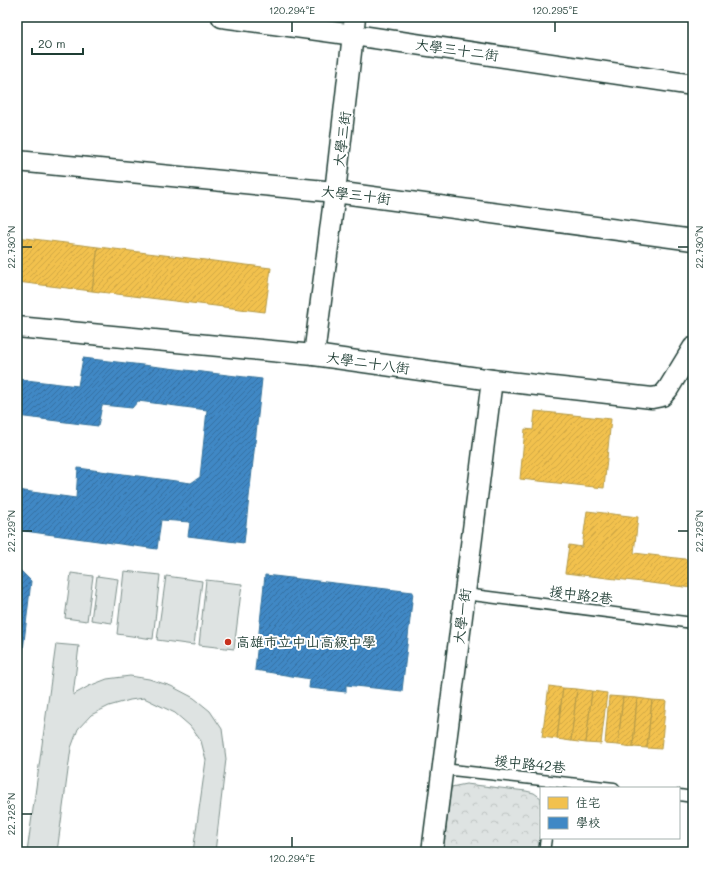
<svg xmlns="http://www.w3.org/2000/svg" width="710" height="869" viewBox="0 0 710 869" font-family="Mali,'LXGW WenKai TC',sans-serif">
	<style>
		.park { fill: url(#park-crowns); stroke: #7e908b }
		.garden { fill: #dee3e2; stroke: #7e908b }
		.homes { fill: url(#homes-hatch); stroke: #b39946 }
		.schools { fill: url(#schools-hatch); stroke: #35729a }
		.lines { fill: none; stroke-linecap: round; stroke-linejoin: round }
		.service-casing { stroke: #1f3d34; stroke-width: 13 }
		.minor-casing { stroke: #1f3d34; stroke-width: 23 }
		.service { stroke: #fff; stroke-width: 10 }
		.minor { stroke: #fff; stroke-width: 20 }
		.ticks { fill: none; stroke: #1f3d34; stroke-width: 1.5 }
		.poi-dot { fill: #c8321e; stroke: #fff; stroke-width: 1.5 }
		.labels { text-anchor: middle; stroke-width: 4; stroke-linejoin: round; paint-order: stroke }
		.street-label { font-size: 14px; fill: #1f3d34; stroke: #fff }
		.poi-label { font-size: 14px; fill: #1f3d34; stroke: #fff; text-anchor: start }
		.neatline { fill: none; stroke: #1f3d34; stroke-width: 1.5 }
		.ticks-label { font-size: 10px; text-anchor: middle; fill: #1f3d34 }
	</style>
	<defs>
		<pattern id="park-crowns" width="20" height="18" patternUnits="userSpaceOnUse"><rect width="20" height="18" fill="#dee3e2"/><path d="M2 6a3 3 0 1 1 6 0M12 15a3 3 0 1 1 6 0" fill="none" stroke="#bec4c2"/></pattern>
		<pattern id="homes-hatch" width="6" height="6" patternUnits="userSpaceOnUse"><rect width="6" height="6" fill="#f2c14e"/><path d="M-1 1l2-2M0 6l6-6M5 7l2-2" fill="none" stroke="#cfa745"/></pattern>
		<pattern id="schools-hatch" width="6" height="6" patternUnits="userSpaceOnUse"><rect width="6" height="6" fill="#3f88c5"/><path d="M-1 1l2-2M0 6l6-6M5 7l2-2" fill="none" stroke="#3470a1"/></pattern>
	</defs>
	<rect width="100%" height="100%" fill="#fff"/>
	<filter id="ink" filterUnits="userSpaceOnUse"><feTurbulence type="fractalNoise" baseFrequency=".025" numOctaves="2"/><feDisplacementMap in="SourceGraphic" scale="8" xChannelSelector="R" yChannelSelector="G"/><feConvolveMatrix kernelMatrix="1 2 1 2 8 2 1 2 1" color-interpolation-filters="sRGB"/></filter>
	<g filter="url(#ink)">
		<polygon class="park" points="466,784 526,791 534,793 541,798 541,830 539,852 443,852 451,787"/>
		<g class="garden">
			<polygon points="124,571 160,575 153,639 117,634"/>
			<polygon points="71,573 93,576 87,621 65,618"/>
			<polygon points="97,576 118,579 112,623 91,620"/>
			<polygon points="166,576 202,581 194,645 157,640"/>
			<polygon points="206,580 242,584 234,649 199,645"/>
			<polygon points="56,644 79,646 73,695 89,686 107,679 130,676 149,679 171,686 194,698 210,711 222,729 226,759 215,852 193,852 206,760 201,741 190,726 175,713 144,698 130,700 109,706 91,715 78,729 71,748 57,852 27,852"/>
		</g>
		<g class="homes">
			<polygon points="17,237 98,247 92,291 17,282"/>
			<polygon points="98,247 271,268 265,312 92,291"/>
			<polygon points="535,411 611,419 604,488 520,479 525,429 533,430"/>
			<polygon points="587,511 638,517 634,553 693,560 693,588 565,573 569,545 582,547"/>
			<polygon points="549,686 563,688 557,739 542,737"/>
			<polygon points="563,688 577,689 571,741 557,739"/>
			<polygon points="577,689 592,691 586,743 571,741"/>
			<polygon points="592,691 607,693 601,744 586,743"/>
			<polygon points="609,696 623,697 618,745 605,744"/>
			<polygon points="623,697 637,698 633,747 618,745"/>
			<polygon points="637,698 652,700 647,748 633,747"/>
			<polygon points="652,700 666,701 661,749 647,748"/>
		</g>
		<g class="schools">
			<polygon points="83,358 262,379 244,543 188,536 190,522 161,520 157,549 17,530 17,490 76,498 78,468 191,483 200,477 207,410 138,401 132,408 102,405 98,426 17,416 17,379 78,386"/>
			<polygon points="17,567 31,581 18,694 17,694"/>
			<polygon points="265,575 413,592 402,691 346,685 346,692 309,688 310,679 255,670"/>
		</g>
		<g class="lines">
			<defs>
				<g id="service">
					<polyline points="465,594 693,623"/>
					<polyline points="443,769 614,788"/>
					<polyline points="679,795 693,797"/>
					<polyline points="544,852 546,838"/>
				</g>
				<g id="minor">
					<polyline points="222,17 354,35 693,85"/>
					<polyline points="17,161 335,192 693,240"/>
					<polyline points="17,327 314,355 492,380 652,398 662,396 668,389 693,348"/>
					<polyline points="314,355 335,192 355,17"/>
					<polyline points="432,852 492,380"/>
				</g>
			</defs>
			<use href="#service" class="service-casing"/>
			<use href="#minor" class="minor-casing"/>
			<use href="#service" class="service"/>
			<use href="#minor" class="minor"/>
		</g>
	</g>
	<path class="ticks" d="M292,22V32M555,22V32M22,247H32M678,247H688M22,531H32M678,531H688M22,814H32M292,837V847"/>
	<circle class="poi-dot" cx="228" cy="642" r="4"/>
	<g class="labels">
		<g class="street-label">
			<text transform="translate(457 50) rotate(8)" y="5">大學三十二街</text>
			<text transform="translate(342 139) rotate(-83)" y="5">大學三街</text>
			<text transform="translate(356 195) rotate(7)" y="5">大學三十街</text>
			<text transform="translate(368 363) rotate(8)" y="5">大學二十八街</text>
			<text transform="translate(581 595) rotate(7)" y="5">援中路2巷</text>
			<text transform="translate(462 616) rotate(-83)" y="5">大學一街</text>
			<text transform="translate(530 764) rotate(6)" y="5">援中路42巷</text>
		</g>
		<g class="poi-label">
			<text x="236" y="647">高雄市立中山高級中學</text>
		</g>
	</g>
	<rect width="710" height="869" fill="none" stroke="#fff" stroke-width="44"/>
	<rect x="540" y="787" width="140" height="52" fill="#ffffff" stroke="#a5b1ae"/>
	<rect x="548" y="797" width="20" height="12" fill="#f2c14e" stroke="#a5b1ae"/>
	<text x="576" y="807" font-size="12" fill="#1f3d34">住宅</text>
	<rect x="548" y="817" width="20" height="12" fill="#3f88c5" stroke="#a5b1ae"/>
	<text x="576" y="827" font-size="12" fill="#1f3d34">學校</text>
	<path d="M32 48v6h51v-6" fill="none" stroke="#1f3d34" stroke-width="2"/>
	<text x="38" y="48" font-size="12" fill="#1f3d34" stroke="#ffffff" stroke-width="3" paint-order="stroke">20 m</text>
	<rect x="22" y="22" width="666" height="825" class="neatline"/>
	<g class="ticks-label">
		<text x="292" y="14">120.294°E</text>
		<text x="555" y="14">120.295°E</text>
		<text transform="translate(11 247) rotate(-90)" y="4">22.730°N</text>
		<text transform="translate(699 247) rotate(-90)" y="4">22.730°N</text>
		<text transform="translate(11 531) rotate(-90)" y="4">22.729°N</text>
		<text transform="translate(699 531) rotate(-90)" y="4">22.729°N</text>
		<text transform="translate(11 814) rotate(-90)" y="4">22.728°N</text>
		<text x="292" y="862">120.294°E</text>
	</g>
</svg>
